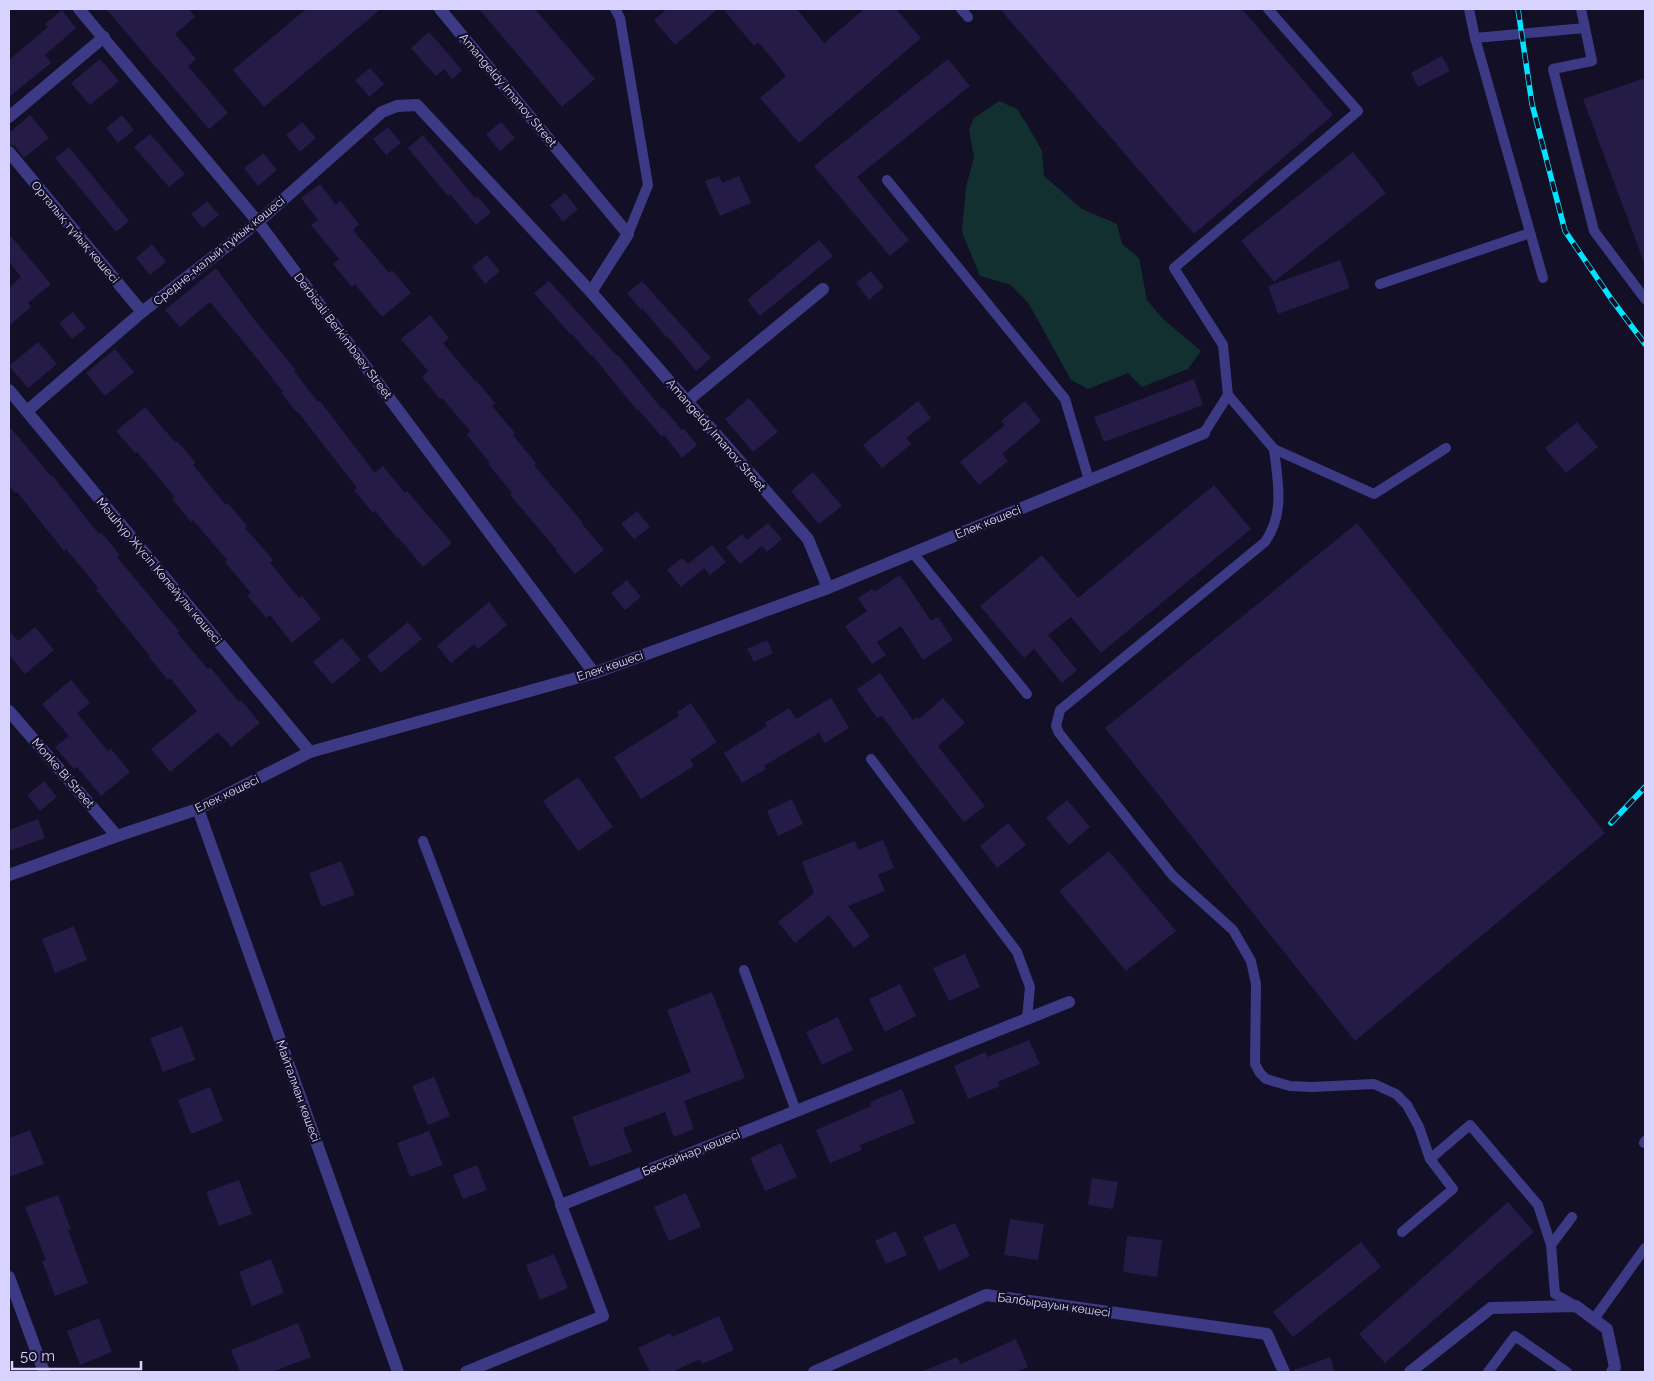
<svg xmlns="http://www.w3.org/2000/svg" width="1654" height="1381" viewBox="0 0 1654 1381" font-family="Raleway,sans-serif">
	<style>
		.green { fill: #12302f }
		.building { fill: #241b47 }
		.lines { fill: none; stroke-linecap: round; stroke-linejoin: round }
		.service { stroke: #3d3a85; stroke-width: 10 }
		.minor { stroke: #3d3a85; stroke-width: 12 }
		.rail-casing { stroke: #00e5ff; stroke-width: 5.5 }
		.rail { stroke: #130f26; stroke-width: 4; stroke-dasharray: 11; stroke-linecap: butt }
		.labels { text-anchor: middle; stroke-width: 4.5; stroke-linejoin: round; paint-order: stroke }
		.street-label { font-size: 12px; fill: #d9d4ff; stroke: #130f26 }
	</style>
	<rect width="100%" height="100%" fill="#130f26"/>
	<polygon class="green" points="999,101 1017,109 1028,126 1042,151 1044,176 1082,209 1117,224 1122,244 1139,258 1147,300 1163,319 1201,351 1188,369 1142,387 1128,373 1088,389 1071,380 1029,304 1011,285 980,276 962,232 966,187 974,157 969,130 974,118"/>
	<g class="building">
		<polygon points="106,9 189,9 195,17 175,34 196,59 188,66 228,113 209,129"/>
		<polygon points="306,9 381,9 264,107 233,70"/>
		<polygon points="479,9 535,9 595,79 562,107"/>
		<polygon points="667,9 718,9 675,45 654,20"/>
		<polygon points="723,9 797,9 824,43 864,9 896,9 921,38 799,143 760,98 786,76 758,42 754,46"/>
		<polygon points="1000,9 1242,9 1333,115 1194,234"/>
		<polygon points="62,10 76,28 45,55 51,63 9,97 9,60 48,27 45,24"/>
		<polygon points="429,32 462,70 452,79 444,69 436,76 411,48"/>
		<polygon points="1442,56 1450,71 1418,87 1411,73"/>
		<polygon points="100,59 119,81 90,105 71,83"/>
		<polygon points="948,59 970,86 857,177 909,240 890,256 814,166"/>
		<polygon points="370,68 384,84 369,97 355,80"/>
		<polygon points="1645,78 1645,262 1644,262 1583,99"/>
		<polygon points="30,115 49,138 24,158 15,146 9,144 9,133"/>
		<polygon points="122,115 134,130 118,143 106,128"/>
		<polygon points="302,122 316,138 300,152 286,135"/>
		<polygon points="501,122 515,138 500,151 486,134"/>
		<polygon points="388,127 401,143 386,155 373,139"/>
		<polygon points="150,134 185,174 169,187 134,147"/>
		<polygon points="423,135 475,198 477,196 491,212 476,225 450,194 448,196 408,148"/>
		<polygon points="69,147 129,221 116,232 55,158"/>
		<polygon points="1353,152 1386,193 1274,282 1241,241"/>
		<polygon points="263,153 277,170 258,186 244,168"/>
		<polygon points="719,176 722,183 739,176 751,203 720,216 705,181"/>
		<polygon points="320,184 336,205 340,201 359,224 353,230 389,273 392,270 411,293 382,317 355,284 352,287 333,264 339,259 311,225 318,220 301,198"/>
		<polygon points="565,193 578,209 563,222 550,205"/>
		<polygon points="207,201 219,215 203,228 191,214"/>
		<polygon points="9,234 51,284 28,303 31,307 9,326 9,288 21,277 9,262"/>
		<polygon points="819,240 833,256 760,316 747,300"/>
		<polygon points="152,244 166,262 150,275 136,258"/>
		<polygon points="487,255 500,271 485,284 472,267"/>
		<polygon points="1340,260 1350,288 1278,314 1268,286"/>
		<polygon points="216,268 253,318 296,370 294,371 318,402 320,401 375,473 383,466 405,493 407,491 452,543 423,567 398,537 397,538 375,511 373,513 354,490 357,488 298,412 297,413 281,393 283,392 251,351 210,302 180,327 165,310"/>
		<polygon points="871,271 884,287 869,300 856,283"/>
		<polygon points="549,281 617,356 618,355 662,409 663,408 682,430 684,429 697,445 682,458 664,435 662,437 638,409 637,410 592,355 591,356 572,334 571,335 534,293"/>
		<polygon points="642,281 711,358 696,371 668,337 667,338 642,308 641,310 627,293"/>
		<polygon points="73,312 86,328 72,339 59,323"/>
		<polygon points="430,315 449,338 443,343 475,381 476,380 495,403 492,406 515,433 513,435 536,463 534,465 583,523 582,524 604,550 575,574 556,551 557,550 510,495 512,493 488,464 490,463 467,435 470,431 442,398 440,399 422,377 428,371 401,339"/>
		<polygon points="38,342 57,364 28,388 9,366"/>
		<polygon points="115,349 134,372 105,396 86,373"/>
		<polygon points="1194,379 1203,405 1104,442 1094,417"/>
		<polygon points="749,398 778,432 753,452 725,419"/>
		<polygon points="918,401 931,418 906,438 911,444 882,468 863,445"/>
		<polygon points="1025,401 1041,421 1002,454 1008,461 979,485 960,462 1005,425 1001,421"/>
		<polygon points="145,407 175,442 177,441 196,463 193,465 226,505 228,503 247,526 245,528 273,560 270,563 299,598 302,596 321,619 292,643 270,615 266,618 247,595 251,593 225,562 227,560 193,520 191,522 172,499 175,497 137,452 135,453 116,431"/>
		<polygon points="1577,422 1598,447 1566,473 1545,448"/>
		<polygon points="9,426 51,476 52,475 99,534 101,532 120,555 117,557 179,631 177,633 208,669 210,667 239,702 241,700 260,723 231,747 218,732 170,772 151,749 197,711 170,678 168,680 149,657 150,656 96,590 98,588 66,549 64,551 17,492 15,493 9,485"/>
		<polygon points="813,472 842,506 819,524 791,491"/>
		<polygon points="1214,485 1251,529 1101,653 1071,617 1048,635 1077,670 1062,683 1034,649 1024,658 980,606 1042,555 1078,598"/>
		<polygon points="637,511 650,527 634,539 621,524"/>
		<polygon points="768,523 782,539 767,552 762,546 740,564 726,547 742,534 747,540"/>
		<polygon points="1357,523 1605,833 1355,1041 1105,728"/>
		<polygon points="712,545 726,562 710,575 704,568 681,587 667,570 682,558 688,564"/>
		<polygon points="900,575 931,621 938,617 953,640 923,660 901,626 877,642 886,655 872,664 845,626 867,611 858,598 872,589 874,592"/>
		<polygon points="627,580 641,597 625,610 611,593"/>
		<polygon points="489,602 507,625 478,649 474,644 451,663 437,646"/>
		<polygon points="408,622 422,639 381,673 367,656"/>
		<polygon points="35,627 54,650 25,674 9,655 9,631 18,641"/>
		<polygon points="342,638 361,660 332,684 313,662"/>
		<polygon points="767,640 773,653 754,662 747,649"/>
		<polygon points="880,673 913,720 917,717 919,719 943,698 965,723 938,746 985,806 964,822 911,755 882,716 877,718 857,689"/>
		<polygon points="71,680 90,703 77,713 108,751 111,749 130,772 101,796 77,767 74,769 55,747 69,736 42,704"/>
		<polygon points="831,698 849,728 825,743 819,733 764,766 766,769 742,783 724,753 767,726 765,723 789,708 796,719"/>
		<polygon points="691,703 717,742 690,760 694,766 641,799 614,757 679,716 677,712"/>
		<polygon points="578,777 613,827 578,851 543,801"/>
		<polygon points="44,781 57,797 40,811 27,795"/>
		<polygon points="792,799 803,824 778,836 767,811"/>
		<polygon points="1067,800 1090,827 1069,845 1046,818"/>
		<polygon points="38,819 45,838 9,851 9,830"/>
		<polygon points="1008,823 1026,845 997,868 980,846"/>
		<polygon points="883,840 894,868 878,875 885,891 848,906 870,936 854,948 829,915 795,943 778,922 814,893 802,862 855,841 858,850"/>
		<polygon points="1109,851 1176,931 1126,971 1059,891"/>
		<polygon points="341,861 355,895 322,907 309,873"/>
		<polygon points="74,926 87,960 55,973 42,939"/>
		<polygon points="965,954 980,987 949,1001 933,968"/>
		<polygon points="900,984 916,1016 885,1032 869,999"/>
		<polygon points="712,992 745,1078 684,1101 694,1129 674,1137 665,1112 623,1128 632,1152 590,1167 572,1117 691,1072 667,1010"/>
		<polygon points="838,1017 853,1050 822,1065 806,1032"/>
		<polygon points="182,1026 195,1060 163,1072 150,1038"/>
		<polygon points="1029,1040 1040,1064 998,1082 1000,1086 968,1099 954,1066 985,1052 987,1057"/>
		<polygon points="434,1077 450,1116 428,1125 412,1086"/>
		<polygon points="210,1087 223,1121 191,1134 178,1100"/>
		<polygon points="902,1089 915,1123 860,1145 862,1150 830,1163 816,1130 871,1106 870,1102"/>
		<polygon points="30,1130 44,1164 9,1177 9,1138"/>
		<polygon points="429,1131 443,1165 410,1177 397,1143"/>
		<polygon points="781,1143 797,1177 765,1191 750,1158"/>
		<polygon points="477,1165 487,1190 463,1199 453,1175"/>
		<polygon points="1092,1178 1118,1182 1113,1209 1088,1205"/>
		<polygon points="239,1180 252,1214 219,1226 206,1192"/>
		<polygon points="686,1193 701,1227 669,1241 654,1207"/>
		<polygon points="58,1195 71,1229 68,1230 88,1283 55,1296 42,1261 46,1260 25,1207"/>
		<polygon points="1508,1202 1534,1232 1385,1363 1359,1334"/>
		<polygon points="1010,1219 1044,1224 1038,1260 1004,1255"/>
		<polygon points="955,1223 970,1256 939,1271 923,1237"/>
		<polygon points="896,1231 907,1255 886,1264 875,1241"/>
		<polygon points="1127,1236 1162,1240 1157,1277 1123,1272"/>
		<polygon points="1361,1242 1381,1267 1293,1337 1273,1312"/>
		<polygon points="554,1254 568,1288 540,1300 526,1265"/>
		<polygon points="271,1259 284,1293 252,1306 239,1272"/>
		<polygon points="719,1316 734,1350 702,1364 700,1359 672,1372 650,1372 638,1348 670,1333 672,1337"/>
		<polygon points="99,1318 112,1352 80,1365 67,1331"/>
		<polygon points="298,1323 311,1357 272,1372 240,1372 231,1350"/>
		<polygon points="1016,1339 1028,1367 1016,1372 921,1372 957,1357 961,1364"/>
		<polygon points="1330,1357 1335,1372 1292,1372 1292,1371"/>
	</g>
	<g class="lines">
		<g class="service">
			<polyline points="615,9 620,18 648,185 628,234"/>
			<polyline points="961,9 968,17"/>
			<polyline points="1469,9 1475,38 1543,278"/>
			<polyline points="1581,9 1592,61 1553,69 1594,231 1645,299"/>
			<polyline points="1475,38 1585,28"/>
			<polyline points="887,180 1065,399 1089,480"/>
			<polyline points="1380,284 1530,233"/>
			<polyline points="1228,395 1274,449 1374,494 1446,448"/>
			<polyline points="1204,433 1228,395 1223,345 1174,268 1358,111 1268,9"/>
			<path d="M1274,449C1278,483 1285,513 1265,542L1060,710L1056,726L1059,733L1173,876L1233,930L1251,961L1256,984L1255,1064L1260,1073L1266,1079L1290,1086L1312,1087L1374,1084L1396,1094L1407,1105L1419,1127L1430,1159"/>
			<polyline points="913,553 1027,694"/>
			<polyline points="871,759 1017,952 1030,987 1027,1019"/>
			<polyline points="423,841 561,1205"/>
			<polyline points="744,970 796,1111"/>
			<polyline points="1644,1143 1645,1141"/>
			<polyline points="1402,1232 1453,1189 1430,1159 1470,1125 1538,1205 1551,1245 1555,1294 1576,1306"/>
			<polyline points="1551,1245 1572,1217"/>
			<polyline points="1594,1319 1645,1248"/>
			<polyline points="1488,1372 1515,1336 1567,1372"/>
		</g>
		<g class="minor">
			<polyline points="79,9 258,222 594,673"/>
			<polyline points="440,9 628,234 591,292"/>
			<polyline points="9,117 104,37"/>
			<polyline points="9,152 142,312"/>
			<polyline points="9,390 310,752"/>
			<polyline points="687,401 823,289"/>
			<polyline points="27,411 142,312 258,222 382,112 397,106 417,105 591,292 808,539 828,588"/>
			<polyline points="9,711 117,836"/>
			<polyline points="198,809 398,1372"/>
			<polyline points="9,875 117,836 198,809 310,752 594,673 828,588 1204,433"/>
			<polyline points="9,1277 44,1372"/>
			<polyline points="466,1372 603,1316 561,1205 1069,1002"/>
			<polyline points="814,1372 986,1295 1267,1334 1284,1372"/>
			<polyline points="1410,1372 1491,1308 1576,1306 1607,1329 1615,1367 1612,1372"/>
		</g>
		<defs>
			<g id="rail">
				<polyline points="1518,9 1532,104 1565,231 1612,300 1645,344"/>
				<polyline points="1611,823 1645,787"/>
			</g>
		</defs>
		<use href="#rail" class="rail-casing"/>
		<use href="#rail" class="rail"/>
	</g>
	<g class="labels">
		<g class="street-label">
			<text transform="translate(508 90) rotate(50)" y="4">Amangeldy Imanov Street</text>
			<text transform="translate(75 232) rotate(50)" y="4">Орталық тұйық көшесі</text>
			<text transform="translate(219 251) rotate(-39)" y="4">Средне-малый тұйық көшесі</text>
			<text transform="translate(343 336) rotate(53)" y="4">Derbisali Berkimbaev Street</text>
			<text transform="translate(716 435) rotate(49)" y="4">Amangeldy Imanov Street</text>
			<text transform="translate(988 522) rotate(-22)" y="4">Елек көшесі</text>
			<text transform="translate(159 571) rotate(50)" y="4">Мәшһүр Жүсіп Көпейұлы көшесі</text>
			<text transform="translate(610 666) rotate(-19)" y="4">Елек көшесі</text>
			<text transform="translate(63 773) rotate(49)" y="4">Monke Bi Street</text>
			<text transform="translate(227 794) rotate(-26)" y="4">Елек көшесі</text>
			<text transform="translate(298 1091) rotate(70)" y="4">Майталман көшесі</text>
			<text transform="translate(691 1153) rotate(-22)" y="4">Бесқайнар көшесі</text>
			<text transform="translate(1054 1305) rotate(8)" y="4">Балбырауын көшесі</text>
		</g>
	</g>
	<rect width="1654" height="1381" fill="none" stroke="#d9d4ff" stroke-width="20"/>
	<path d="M12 1361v8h129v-8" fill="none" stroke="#d9d4ff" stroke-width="2.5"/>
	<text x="20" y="1361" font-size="15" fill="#d9d4ff" stroke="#130f26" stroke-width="4" paint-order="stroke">50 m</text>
</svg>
